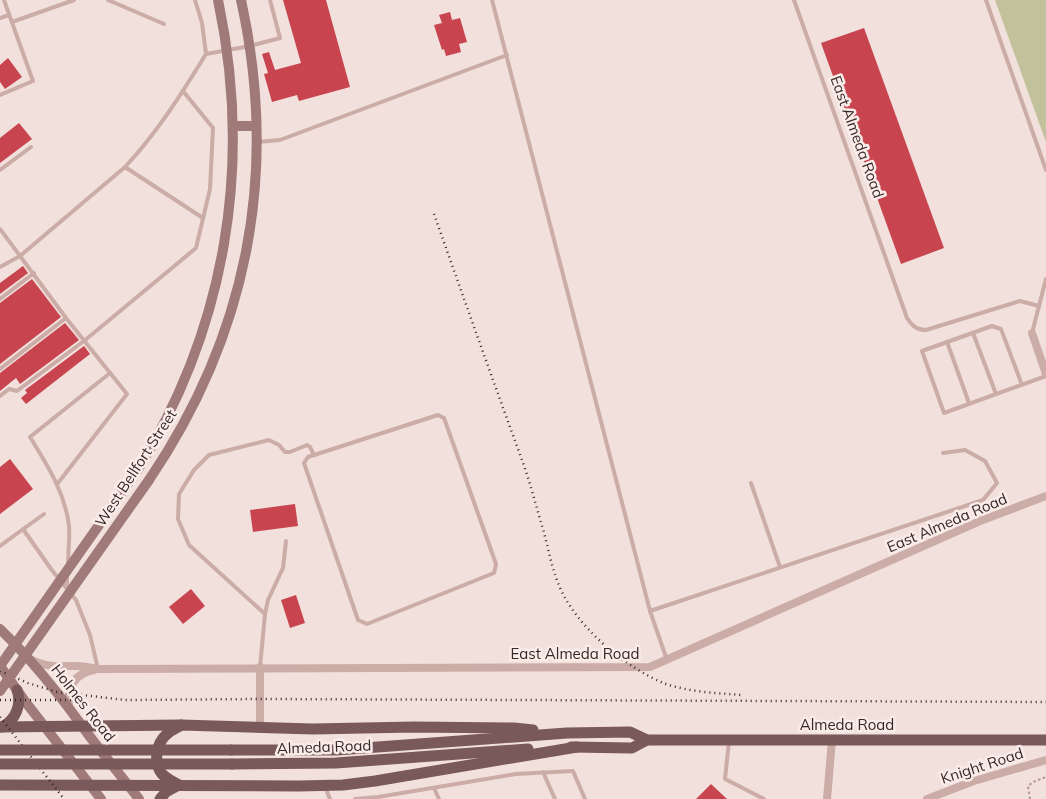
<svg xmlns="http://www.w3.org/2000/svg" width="1046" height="799" viewBox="0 0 1046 799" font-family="Mulish,sans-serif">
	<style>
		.green { fill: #c1c29b }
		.building { fill: #c8444f }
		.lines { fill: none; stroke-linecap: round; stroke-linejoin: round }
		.path { stroke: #b79591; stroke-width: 2; stroke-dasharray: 2.5 2.5; stroke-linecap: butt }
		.lane { stroke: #cbaca7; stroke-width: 4 }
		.street { stroke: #cbaca7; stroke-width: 8 }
		.secondary { stroke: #9f7a79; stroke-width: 10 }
		.primary { stroke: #795959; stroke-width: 11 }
		.rail { stroke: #372828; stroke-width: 2.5; stroke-dasharray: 1 4; stroke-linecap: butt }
		.secondary-bridge { stroke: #9f7a79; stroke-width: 10 }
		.primary-bridge { stroke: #795959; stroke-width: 11 }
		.labels { text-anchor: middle; stroke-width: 5; stroke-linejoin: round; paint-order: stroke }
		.street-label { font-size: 15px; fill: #372828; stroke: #faece8 }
	</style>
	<rect width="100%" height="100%" fill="#f2e0dc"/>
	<polygon class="green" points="995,0 1046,0 1046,142"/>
	<g class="building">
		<polygon points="283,0 326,0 350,87 299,101 297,95 272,102 264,74 268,73 262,54 269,52 275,70 301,63"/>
		<polygon points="450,12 452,20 460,18 467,42 459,44 461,52 446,56 444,49 442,50 434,25 442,23 439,15"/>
		<polygon points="864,28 944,248 901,264 821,43"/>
		<polygon points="8,58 22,77 5,89 0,82 0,65"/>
		<polygon points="19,123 32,139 0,163 0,138"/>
		<polygon points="23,266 28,273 0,294 0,283"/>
		<polygon points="32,279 61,317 0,364 0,303"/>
		<polygon points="65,323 79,340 20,384 16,378 0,391 0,373"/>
		<polygon points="84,346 90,354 26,404 21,398 27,393 25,390"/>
		<polygon points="10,459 33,489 0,514 0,467"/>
		<polygon points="295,504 298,526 253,532 250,510"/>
		<polygon points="191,589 205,606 183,624 169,607"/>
		<polygon points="296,595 305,623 290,628 281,600"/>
		<polygon points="711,784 727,799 696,799"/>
	</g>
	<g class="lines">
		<polyline class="path" points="1030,799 1028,786 1033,782 1046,777"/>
		<g class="lane">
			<polyline points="108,0 164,24"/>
			<polyline points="195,0 202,23 206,54"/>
			<polyline points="492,0 650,611 667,660"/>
			<path d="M794,0L907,318C912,326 917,330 926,330L1020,301L1039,306"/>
			<polyline points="986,0 1046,170"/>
			<polyline points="0,18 9,15"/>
			<polyline points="12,22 74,0"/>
			<polyline points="0,95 33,81 4,0"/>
			<polyline points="257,142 280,140 507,55"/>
			<polyline points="0,170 31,147"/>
			<path d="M203,218L125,167C157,133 182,93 206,54L250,46L280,38L270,0"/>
			<polyline points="0,229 66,318 127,394 58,483"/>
			<polyline points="0,267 20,256 125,167"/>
			<polyline points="0,299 34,273"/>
			<polyline points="973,333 996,394"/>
			<polyline points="1032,333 1046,279"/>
			<polyline points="947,342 969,403"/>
			<polyline points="0,369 66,318"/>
			<polyline points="1022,385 1001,329 992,326 922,351 944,413 1046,376"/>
			<polyline points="0,396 9,389 17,391 84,341 196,248 210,189 213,128 183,91"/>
			<polygon points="438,415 444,418 496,564 494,573 367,624 358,620 304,463 308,457"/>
			<polyline points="751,483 780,567"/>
			<polyline points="23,529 51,569 76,600 90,635 98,669"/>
			<polyline points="0,546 44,514"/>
			<path d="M68,565C68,553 70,539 69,526C65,492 47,465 30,437L110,373"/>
			<polyline points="67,588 67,575"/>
			<polyline points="650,611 983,500 997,483 985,461 965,450 943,453"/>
			<polyline points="265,614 268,600 283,568 286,541"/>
			<polyline points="260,667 265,614 189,545 178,519 179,494 194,470 209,455 269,440 279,445 285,452 290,452 307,445 310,447 314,455"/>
			<polyline points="729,741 725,779 764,799"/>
			<polyline points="543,772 555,799"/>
			<polyline points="325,787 330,799"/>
			<polyline points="434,788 439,799"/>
			<polyline points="355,799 378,797 516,774 573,771 585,799"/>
		</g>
		<g class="street">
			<polyline points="1032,333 1046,374"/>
			<path d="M32,660C47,668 62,666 77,666C84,666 91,668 98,669L650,667L980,521L1046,496"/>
			<path d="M69,706C67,687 74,674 94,670"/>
			<polyline points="260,727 260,667"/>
			<polyline points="827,799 832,740"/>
			<polyline points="927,799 974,781 1046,760"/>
		</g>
		<g class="secondary">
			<polyline points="234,126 256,126"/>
			<path d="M137,471C226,328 253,165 218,0"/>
			<path d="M149,480C248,334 279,172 241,0"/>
			<path d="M0,629C31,659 57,691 82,726C100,751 120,774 139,799"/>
			<polyline points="0,666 24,700 101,799"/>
		</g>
		<g class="primary">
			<polyline points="0,727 181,725 313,729 414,727 514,728 533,730"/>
			<path d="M2,727C16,720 22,704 17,690"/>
			<polyline points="571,747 632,748 647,740"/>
			<polyline points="231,750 337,750 567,733 630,732 647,740 1046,740"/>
			<polyline points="232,764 336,763 528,749"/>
			<polyline points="0,785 299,786 343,785 375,781 577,747"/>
			<path d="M179,785C173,782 166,778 162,774C153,763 156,743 167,734C171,730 177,728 181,725"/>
			<polyline points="160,799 166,792 177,786"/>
		</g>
		<g class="rail">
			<path d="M434,214C463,296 492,378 522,460C530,482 536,506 543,529C548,547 551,565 558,583C574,625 625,668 666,684C690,692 716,693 741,695"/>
			<polyline points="0,671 28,683 57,692 125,700 260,699 1046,702"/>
			<polyline points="0,700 75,700"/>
			<polyline points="0,717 64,799"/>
		</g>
		<g class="secondary-bridge">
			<polyline points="0,666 137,471"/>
			<polyline points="0,691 149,480"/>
		</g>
		<g class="primary-bridge">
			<polyline points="0,750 231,750"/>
			<polyline points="0,764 232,764"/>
		</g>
	</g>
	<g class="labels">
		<g class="street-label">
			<text transform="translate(857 137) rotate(70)" y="5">East Almeda Road</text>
			<text transform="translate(136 468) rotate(-57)" y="5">West Bellfort Street</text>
			<text transform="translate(947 523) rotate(-23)" y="5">East Almeda Road</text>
			<text x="575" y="659">East Almeda Road</text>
			<text transform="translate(83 703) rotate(52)" y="5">Holmes Road</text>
			<text x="847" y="730">Almeda Road</text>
			<text transform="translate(324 747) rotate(-2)" y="5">Almeda Road</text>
			<text transform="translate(982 766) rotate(-18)" y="5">Knight Road</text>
		</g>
	</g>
</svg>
